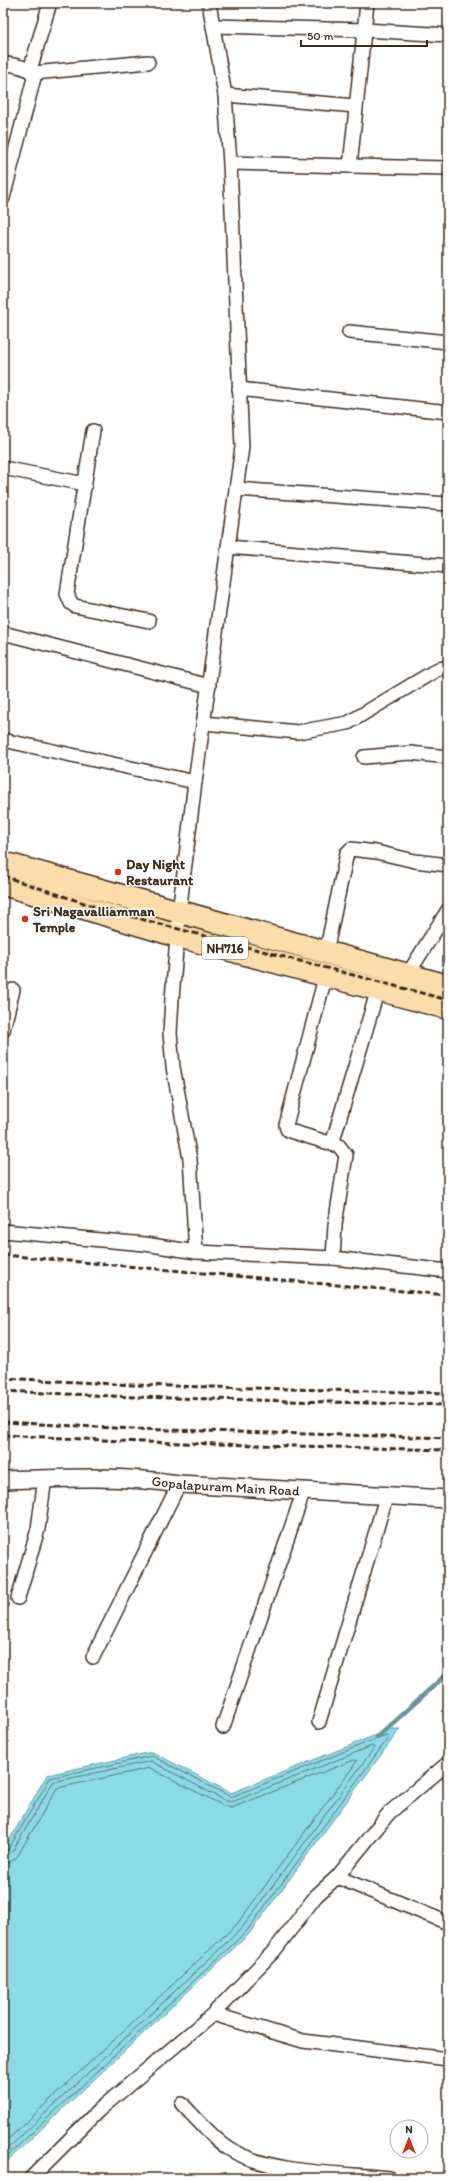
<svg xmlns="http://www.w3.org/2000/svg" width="451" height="2181" viewBox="0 0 451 2181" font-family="Itim,sans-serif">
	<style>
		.water { fill: #8bdbe7; stroke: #6b9497 }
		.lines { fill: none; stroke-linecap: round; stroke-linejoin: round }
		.shore { stroke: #5b716e; stroke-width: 1 }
		.stream { stroke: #6b9497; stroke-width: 5 }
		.minor-casing { stroke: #3b2a1e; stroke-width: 16 }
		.tertiary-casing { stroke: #3b2a1e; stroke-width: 20 }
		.trunk-casing { stroke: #3b2a1e; stroke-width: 25 }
		.minor { stroke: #fff; stroke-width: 13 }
		.tertiary { stroke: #fff; stroke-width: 17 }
		.trunk { stroke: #fbddab; stroke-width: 22 }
		.rail { stroke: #3b2a1e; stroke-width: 3; stroke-dasharray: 6 3; stroke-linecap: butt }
		.poi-dot { fill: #c8321e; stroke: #fff; stroke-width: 1.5 }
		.labels { text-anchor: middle; stroke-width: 3; stroke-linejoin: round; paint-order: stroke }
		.shield { fill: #fff; stroke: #766a62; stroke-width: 1 }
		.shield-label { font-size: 13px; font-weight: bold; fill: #3b2a1e }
		.poi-label { font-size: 14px; font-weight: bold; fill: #3b2a1e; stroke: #fff; text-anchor: start }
		.street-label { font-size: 14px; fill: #3b2a1e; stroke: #fff }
	</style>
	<rect width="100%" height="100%" fill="#fff"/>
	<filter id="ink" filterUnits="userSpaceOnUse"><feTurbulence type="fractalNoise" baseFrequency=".025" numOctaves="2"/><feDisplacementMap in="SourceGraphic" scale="8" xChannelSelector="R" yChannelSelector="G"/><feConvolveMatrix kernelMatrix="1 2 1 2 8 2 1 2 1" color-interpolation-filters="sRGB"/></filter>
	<g filter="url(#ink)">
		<polygon class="water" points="391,1729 400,1729 249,1934 3,2165 3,1851 47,1775 152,1752 231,1793"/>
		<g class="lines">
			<g class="shore">
				<polyline points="3,1852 8,1850 50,1778 152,1756 231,1797 386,1735 389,1737 246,1932 3,2160"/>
				<polyline points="3,1857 12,1852 53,1782 151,1761 226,1801 232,1802 372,1746 374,1748 242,1928 3,2153"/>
				<polyline points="3,1863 10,1862 17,1857 57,1788 150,1768 224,1806 231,1808 354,1760 357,1761 237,1924 3,2144"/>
			</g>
			<polyline class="stream" points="377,1737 448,1673"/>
			<defs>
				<g id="minor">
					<polyline points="213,26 365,30 448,35"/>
					<path d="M3,63C14,66 32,66 34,78L3,198"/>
					<polyline points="30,70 50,3"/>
					<polyline points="34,73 148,62"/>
					<polyline points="225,95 356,106"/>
					<polyline points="230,163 350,166 367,3"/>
					<polyline points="350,166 448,168"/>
					<polyline points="349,332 448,342"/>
					<polyline points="239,389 448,412"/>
					<polyline points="93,431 67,594 71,603 75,606 149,621"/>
					<polyline points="3,468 85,484"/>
					<polyline points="236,489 448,504"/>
					<polyline points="228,547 448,566"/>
					<polyline points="3,633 209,686"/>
					<polyline points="204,723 298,732 348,723 438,669 448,667"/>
					<polyline points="3,740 195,782"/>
					<polyline points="364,757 410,753 448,757"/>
					<polyline points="326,952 347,853 351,849 376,852 415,861 448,865"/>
					<polyline points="326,974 286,1125 287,1129 290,1131 339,1146 346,1155 335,1225 333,1258"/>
					<polyline points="408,974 448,910"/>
					<polyline points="3,1030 13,990"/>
					<polyline points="332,1144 378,989"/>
					<polyline points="3,1231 145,1244 196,1252 333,1258 448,1271"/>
					<polyline points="196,1252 190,1159 173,1067 170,1033 172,999 179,913 195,782 242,447 230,163 225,95 209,3"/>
					<polyline points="18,1598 38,1529 45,1478"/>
					<polyline points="93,1657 179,1484"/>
					<polyline points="319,1722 387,1494"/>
					<polyline points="223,1727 304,1490"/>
					<polyline points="337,1877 448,1923"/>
					<polyline points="213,2014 274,1951 316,1896 337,1877 389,1813 448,1763"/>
					<path d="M182,2104C195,2117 215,2141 231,2150C272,2174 342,2173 390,2178"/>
					<polyline points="31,2178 99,2110 213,2014 303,2041 448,2059"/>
				</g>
				<g id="tertiary">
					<path id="s1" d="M3,1480C61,1478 122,1475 179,1484L448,1499"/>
				</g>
				<g id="trunk">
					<polyline points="3,863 448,986"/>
					<polyline points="3,884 178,936 448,1008"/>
				</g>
			</defs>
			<use href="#minor" class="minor-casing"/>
			<use href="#tertiary" class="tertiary-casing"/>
			<use href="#trunk" class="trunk-casing"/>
			<use href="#minor" class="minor"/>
			<use href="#tertiary" class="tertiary"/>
			<use href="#trunk" class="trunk"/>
			<g class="rail">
				<polyline points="3,876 99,908 448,1000"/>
				<polyline points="3,1255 448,1295"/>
				<polyline points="3,1378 133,1385 448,1393"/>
				<polyline points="3,1391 134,1397 448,1405"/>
				<polyline points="3,1422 133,1429 448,1438"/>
				<polyline points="3,1435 142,1442 448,1450"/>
			</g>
		</g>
	</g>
	<g class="poi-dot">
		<circle cx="118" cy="872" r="4"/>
		<circle cx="25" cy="919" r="4"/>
	</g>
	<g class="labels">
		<rect class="shield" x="202" y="937" width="46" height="22" rx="3"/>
		<g class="shield-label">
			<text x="225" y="953">NH716</text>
		</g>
		<g class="poi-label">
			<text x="126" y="869">Day Night<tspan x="126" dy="16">Restaurant</tspan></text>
			<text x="33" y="916">Sri Nagavalliamman<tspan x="33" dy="16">Temple</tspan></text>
		</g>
		<g class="street-label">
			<text dy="5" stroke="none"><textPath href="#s1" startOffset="223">Gopalapuram Main Road</textPath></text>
		</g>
	</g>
	<rect width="451" height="2181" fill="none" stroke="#fff" stroke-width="16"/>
	<rect x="8" y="8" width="435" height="2165" fill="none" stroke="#3b2a1e" stroke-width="1.5" filter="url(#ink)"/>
	<g transform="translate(409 2139)"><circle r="19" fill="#ffffff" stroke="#b1aaa5"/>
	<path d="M0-3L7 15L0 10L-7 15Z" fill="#c8321e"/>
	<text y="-6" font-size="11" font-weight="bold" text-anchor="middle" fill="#3b2a1e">N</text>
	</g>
	<path d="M301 40v6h126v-6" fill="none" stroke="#3b2a1e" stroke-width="2"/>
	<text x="307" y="40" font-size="12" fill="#3b2a1e" stroke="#ffffff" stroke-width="3" paint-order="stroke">50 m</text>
</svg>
